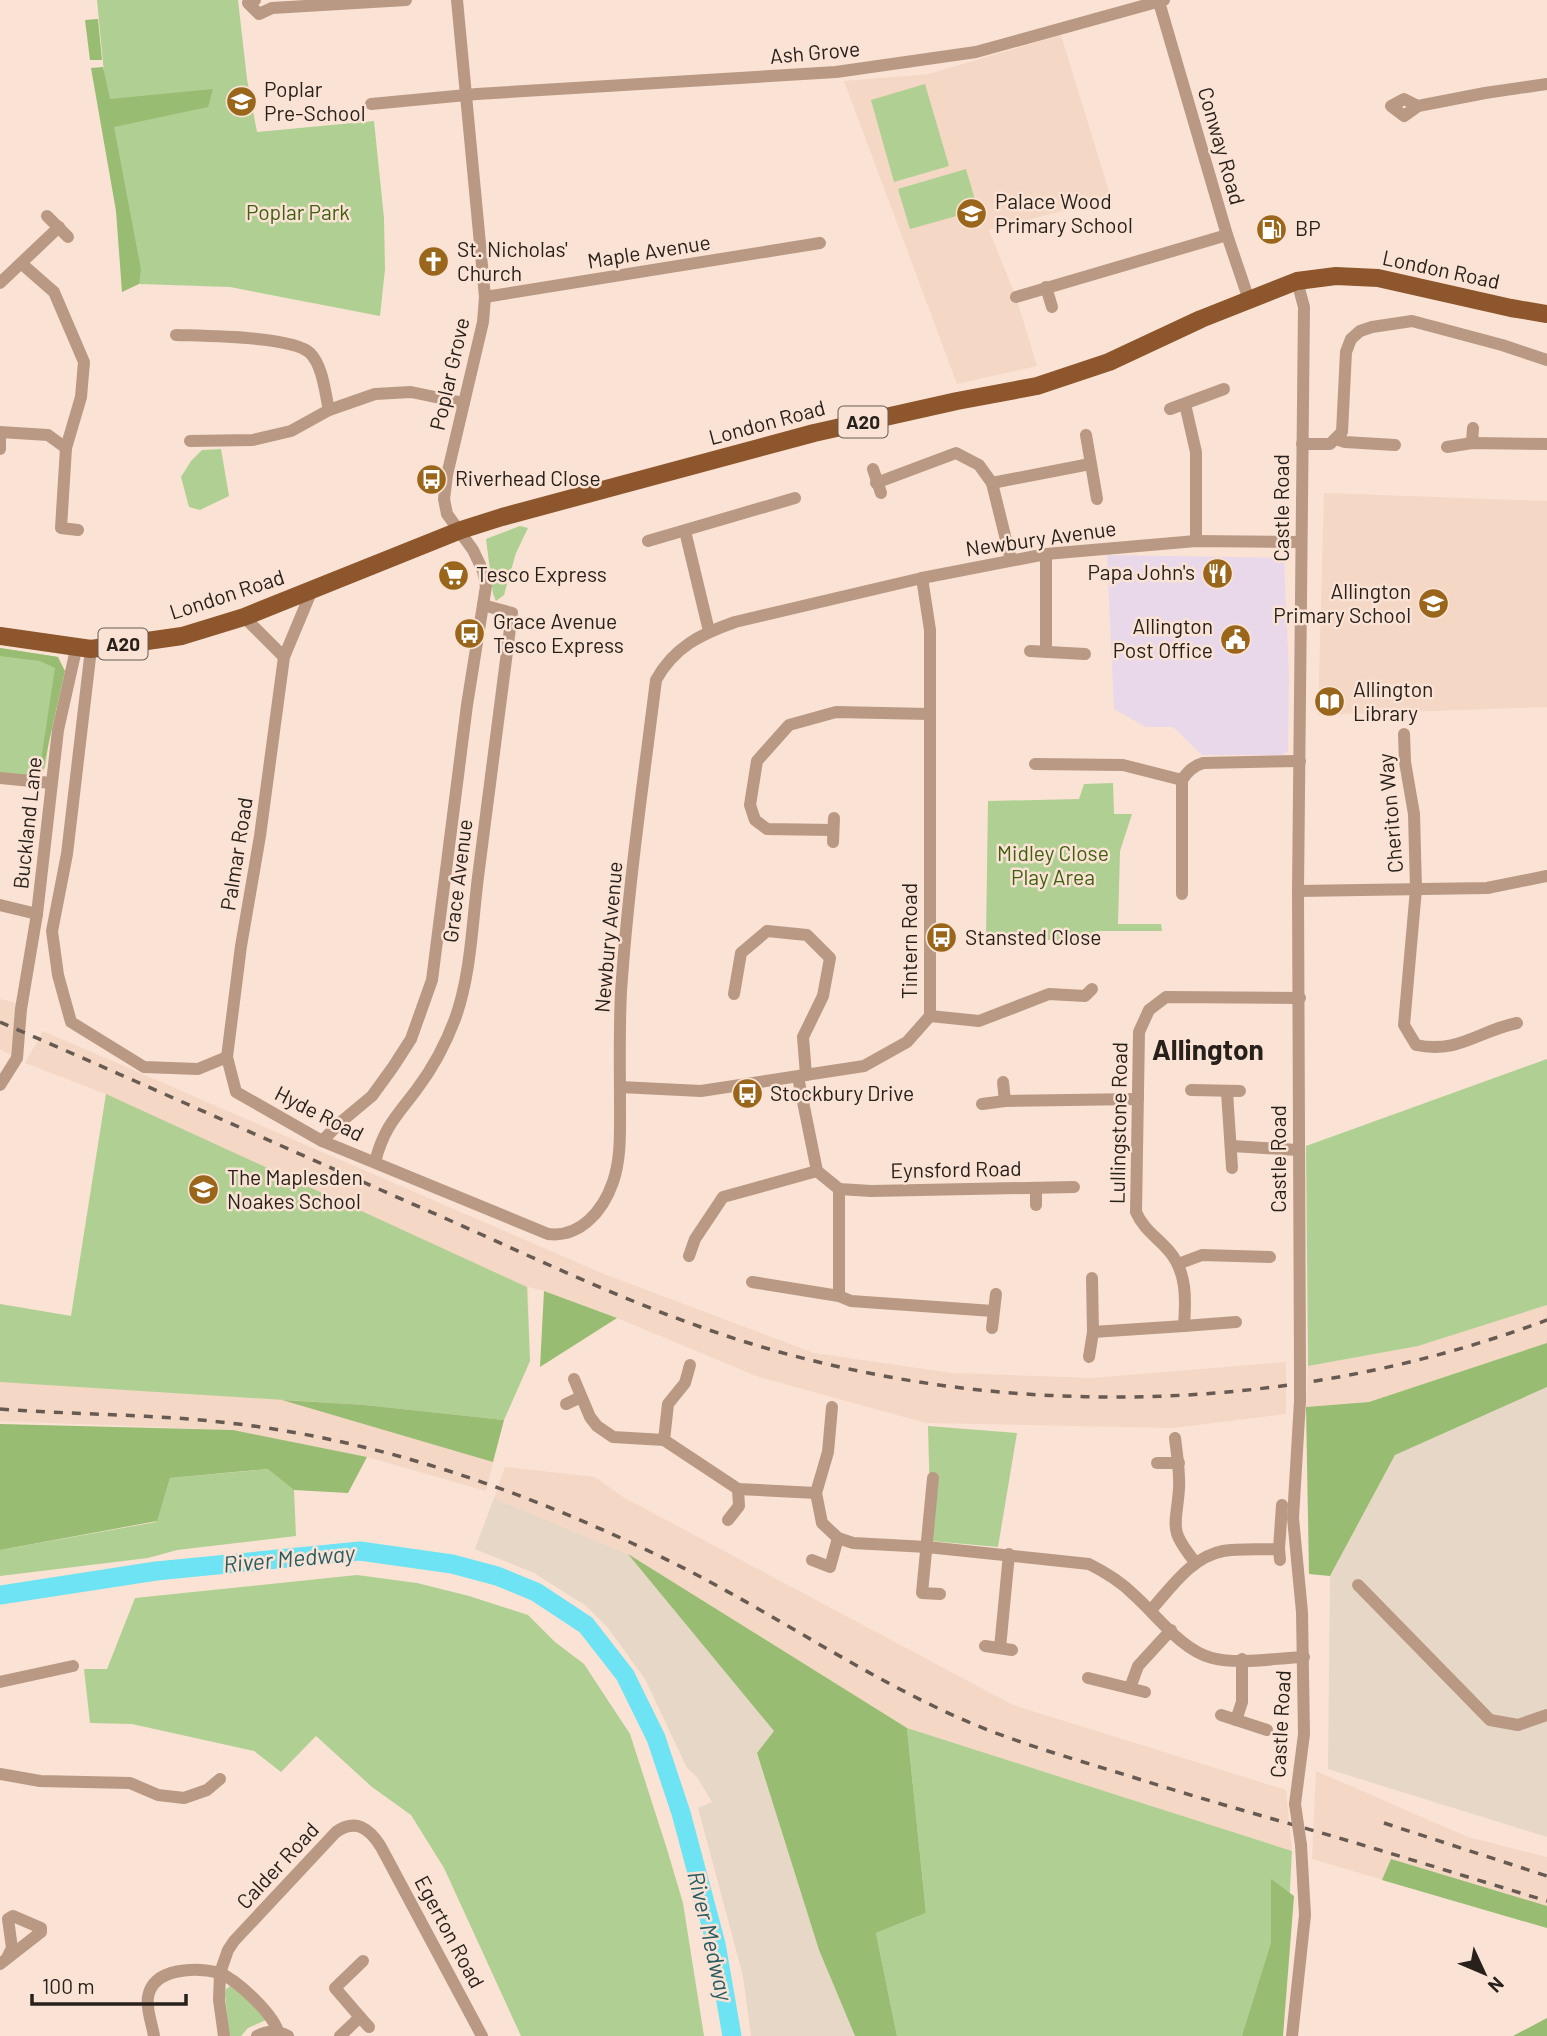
<svg xmlns="http://www.w3.org/2000/svg" width="1547" height="2036" viewBox="0 0 1547 2036" font-family="Barlow,sans-serif">
	<style>
		.commercial { fill: #e9d8ea }
		.industrial { fill: #e7d7c6 }
		.built { fill: #f4d7c4 }
		.green { fill: #b0cf93 }
		.forest { fill: #97bc72 }
		.lines { fill: none; stroke-linecap: round; stroke-linejoin: round }
		.river { stroke: #6ee3f3; stroke-width: 19 }
		.minor { stroke: #b99984; stroke-width: 12 }
		.primary { stroke: #8d562d; stroke-width: 18 }
		.rail { stroke: #665a52; stroke-width: 3.5; stroke-dasharray: 9 9; stroke-linecap: butt }
		.minor-bridge { stroke: #b99984; stroke-width: 12 }
		.labels { text-anchor: middle; stroke-width: 5; stroke-linejoin: round; paint-order: stroke }
		.shield { fill: #fae3d4; stroke: #675a52; stroke-width: 2 }
		.shield-label { font-size: 19px; font-weight: bold; fill: #28201b }
		.street-label { font-size: 21px; fill: #28201b; stroke: #fae3d4 }
		.poi-label { font-size: 21px; fill: #28201b; stroke: #fae3d4; text-anchor: start }
		.park-label { font-size: 21px; fill: #3e5f10; stroke: #fae3d4 }
		.water-label { font-size: 23px; font-style: italic; fill: #285b62; stroke: #fae3d4 }
		.district-label { font-size: 28px; font-weight: bold; fill: #28201b; stroke: #fae3d4 }
	</style>
	<rect width="100%" height="100%" fill="#fae3d4"/>
	<polygon class="commercial" points="1107,555 1284,558 1289,674 1288,751 1283,755 1202,755 1173,727 1146,727 1114,709"/>
	<g class="industrial">
		<polygon points="1547,1387 1547,1837 1328,1769 1330,1576 1395,1455"/>
		<polygon points="494,1498 628,1554 775,1731 757,1754 819,1950 855,2036 751,2036 743,1976 698,1808 712,1802 697,1777 687,1768 645,1679 608,1628 586,1606 534,1573 475,1549"/>
	</g>
	<g class="built">
		<polygon points="1061,35 1111,198 989,230 1016,297 1037,366 957,384 844,81 929,74"/>
		<polygon points="1324,493 1547,501 1547,707 1318,715"/>
		<polygon points="0,999 18,1003 10,1055 0,1049"/>
		<polygon points="43,1031 604,1274 814,1353 952,1373 1092,1378 1286,1362 1286,1414 1173,1428 926,1423 759,1377 617,1318 544,1291 528,1287 530,1361 504,1420 365,1405 358,1412 493,1462 486,1491 367,1457 233,1430 0,1421 0,1304 71,1316 106,1094 25,1063"/>
		<polygon points="1547,1305 1547,1343 1369,1402 1306,1407 1308,1366 1418,1346"/>
		<polygon points="505,1467 595,1477 623,1497 1013,1705 1286,1790 1292,1851 907,1728 628,1554 494,1498"/>
		<polygon points="1316,1771 1468,1837 1547,1857 1547,1928 1312,1859"/>
	</g>
	<g class="green">
		<polygon points="97,0 238,0 247,79 257,132 374,121 384,218 385,269 380,316 230,287 139,284 111,146"/>
		<polygon points="925,84 949,166 894,182 871,100"/>
		<polygon points="966,169 978,210 910,229 898,189"/>
		<polygon points="221,449 229,496 200,510 189,507 181,477 191,461 202,450"/>
		<polygon points="520,526 528,528 516,553 504,595 496,601 493,594 486,539"/>
		<polygon points="0,648 58,657 51,728 45,767 42,773 34,774 33,777 0,774"/>
		<polygon points="1113,783 1114,814 1132,814 1120,851 1118,924 1161,924 1162,931 1096,931 1095,941 986,939 988,801 1079,799 1084,784"/>
		<polygon points="1547,1059 1547,1305 1418,1346 1308,1366 1306,1146"/>
		<polygon points="106,1094 527,1287 530,1361 504,1420 365,1405 0,1382 0,1304 71,1316"/>
		<polygon points="928,1426 1017,1433 998,1547 931,1541"/>
		<polygon points="269,1469 294,1490 296,1536 177,1550 148,1558 0,1576 0,1550 156,1522 170,1478"/>
		<polygon points="357,1575 417,1583 469,1596 528,1615 555,1642 584,1664 630,1734 666,1846 683,1903 704,2036 521,2036 444,1868 411,1815 372,1787 316,1736 281,1772 254,1751 132,1724 90,1723 84,1669 107,1669 135,1598"/>
		<polygon points="907,1728 1292,1851 1282,2036 897,2036 876,1933 926,1913"/>
		<polygon points="230,1986 235,1986 266,2020 248,2028 241,2036 229,2036 225,1994 226,1989"/>
	</g>
	<g class="forest">
		<polygon points="98,19 102,60 90,60 85,20"/>
		<polygon points="103,67 110,99 213,89 208,107 114,127 141,270 139,284 122,292 116,211 91,68"/>
		<polygon points="0,648 58,657 65,671 42,773 39,774 55,668 40,661 0,656"/>
		<polygon points="544,1291 617,1318 540,1367"/>
		<polygon points="1547,1343 1547,1387 1395,1455 1330,1576 1309,1574 1306,1407 1369,1402"/>
		<polygon points="282,1400 365,1405 504,1420 493,1462"/>
		<polygon points="0,1424 233,1430 367,1457 348,1493 294,1490 268,1469 170,1478 157,1521 0,1550"/>
		<polygon points="628,1554 907,1728 926,1913 876,1933 897,2036 855,2036 819,1950 757,1753 774,1731"/>
		<polygon points="1391,1859 1547,1906 1547,1928 1382,1880"/>
		<polygon points="1271,1879 1294,1896 1283,2036 1242,2036 1271,1943"/>
		<polygon points="1547,2018 1547,2036 1513,2036"/>
	</g>
	<g class="lines">
		<polyline class="river" points="0,1595 156,1571 360,1551 452,1564 497,1576 536,1592 586,1625 625,1675 656,1738 681,1813 716,1944 732,2036"/>
		<g class="minor">
			<polyline points="255,0 248,3 259,14 272,8 406,0"/>
			<polyline points="1159,2 1227,235 1249,300"/>
			<polyline points="371,104 477,94 836,72 976,52 1164,0"/>
			<polyline points="1418,106 1404,99 1391,106 1404,116 1418,106 1485,93 1547,84"/>
			<polyline points="47,216 68,237"/>
			<polyline points="22,264 54,292 84,362 81,397 66,448 61,528 78,530"/>
			<polyline points="1297,281 1304,307 1298,891 1300,1375"/>
			<polyline points="0,283 59,227"/>
			<polyline points="1046,287 1052,307"/>
			<polyline points="485,297 820,243"/>
			<polyline points="1016,297 1227,235"/>
			<path d="M176,335C203,336 293,336 310,353C323,366 325,393 329,410"/>
			<polyline points="1185,404 1196,452 1196,541"/>
			<polyline points="1170,409 1224,389"/>
			<polyline points="0,432 48,435 66,448"/>
			<polyline points="0,435 0,449"/>
			<polyline points="1086,435 1097,499"/>
			<polyline points="1336,439 1345,442 1395,445"/>
			<polyline points="190,441 253,440 291,431 329,410 375,394 411,392 464,403"/>
			<polyline points="1472,443 1473,428"/>
			<polyline points="1302,444 1330,444 1342,432 1346,352 1351,339 1360,331 1372,327 1412,321 1502,345 1547,360"/>
			<polyline points="1447,447 1472,443 1547,444"/>
			<polyline points="873,469 881,493"/>
			<polyline points="876,483 956,453 979,465 992,483 1011,560"/>
			<polyline points="992,483 1090,464"/>
			<polyline points="685,531 709,631"/>
			<polyline points="648,541 795,498"/>
			<polyline points="1046,554 1046,652"/>
			<path d="M312,590L284,657L260,836L241,946L227,1057L236,1092L322,1141L548,1234C580,1238 603,1211 613,1182C621,1159 620,1133 620,1109C620,1070 619,1031 621,992C628,888 643,784 656,680C674,647 701,634 735,622L922,578L1046,554L1196,541L1301,542"/>
			<polyline points="244,617 284,657"/>
			<polyline points="91,649 67,854 52,931 58,975 71,1022 144,1067 198,1069 227,1057"/>
			<polyline points="1030,651 1085,654"/>
			<path d="M1404,734L1405,762L1414,814L1416,889L1404,1025L1416,1045C1458,1054 1478,1031 1517,1023"/>
			<polyline points="1035,764 1123,765 1182,780"/>
			<polyline points="0,778 51,783"/>
			<polyline points="833,830 767,829 755,820 750,805 757,761 789,725 836,712 929,714"/>
			<polyline points="833,842 834,818"/>
			<polyline points="1298,891 1487,888 1547,876"/>
			<path d="M1182,894V780C1187,772 1193,766 1203,763L1300,761"/>
			<polyline points="0,905 37,914"/>
			<polyline points="734,994 741,953 767,931 807,935 830,958 823,996 803,1037 806,1075"/>
			<polyline points="930,1016 979,1021 1049,994 1085,996 1092,989"/>
			<polyline points="798,1077 817,1171 839,1189 839,1296 851,1301 993,1311"/>
			<polyline points="1003,1082 1005,1101"/>
			<polyline points="0,1085 17,1058 21,1009 37,914 58,730 77,645"/>
			<polyline points="620,1087 701,1091 864,1066 907,1042 930,1016 930,630 922,578"/>
			<polyline points="1191,1090 1240,1091"/>
			<polyline points="1227,1092 1232,1168"/>
			<polyline points="982,1104 1005,1101 1138,1099"/>
			<polyline points="322,1141 342,1121 372,1096 393,1067 411,1039 432,980 467,705 486,586 483,571 473,550 447,514 444,499 447,475 483,322 485,297 457,0"/>
			<polyline points="1232,1146 1298,1150"/>
			<path d="M375,1162C384,1127 396,1117 417,1089C432,1069 446,1043 455,1019C471,975 472,924 478,877C489,789 501,701 512,613L483,605"/>
			<polyline points="839,1189 871,1191 1074,1187"/>
			<polyline points="1036,1205 1036,1188"/>
			<polyline points="689,1256 695,1239 723,1197 817,1171"/>
			<polyline points="1178,1264 1202,1255 1270,1257"/>
			<polyline points="752,1282 839,1296"/>
			<path d="M1236,1322L1184,1326C1186,1299 1187,1272 1169,1251C1157,1237 1143,1229 1136,1212L1139,1032L1149,1010L1166,997L1300,998"/>
			<polyline points="992,1328 996,1294"/>
			<polyline points="1093,1332 1184,1326"/>
			<polyline points="1089,1357 1093,1332 1092,1278"/>
			<polyline points="574,1379 590,1417 597,1426 613,1437 664,1440 738,1489 816,1493"/>
			<polyline points="566,1404 581,1397"/>
			<path d="M832,1407L828,1452L816,1493L822,1523L838,1538L853,1543L927,1547L1089,1564C1105,1572 1120,1581 1133,1594C1157,1615 1181,1650 1212,1658C1240,1665 1275,1658 1304,1657"/>
			<path d="M1175,1438C1177,1455 1180,1472 1179,1489C1176,1528 1168,1528 1195,1562"/>
			<polyline points="664,1440 668,1404 685,1383 690,1365"/>
			<polyline points="1157,1463 1179,1463"/>
			<polyline points="933,1478 922,1593 940,1594"/>
			<polyline points="728,1520 739,1506 738,1489"/>
			<polyline points="812,1560 830,1567 838,1538"/>
			<polyline points="1280,1560 1279,1549 1282,1505"/>
			<polyline points="1358,1585 1490,1720 1518,1725 1547,1715"/>
			<path d="M1151,1610C1171,1588 1191,1557 1223,1551C1240,1548 1261,1550 1279,1549"/>
			<polyline points="985,1646 1012,1650"/>
			<polyline points="1000,1648 1009,1554"/>
			<polyline points="1088,1678 1145,1692"/>
			<polyline points="0,1682 73,1666"/>
			<polyline points="1130,1688 1138,1666 1171,1630"/>
			<polyline points="1221,1715 1267,1730"/>
			<polyline points="1236,1720 1242,1702 1242,1659"/>
			<polyline points="0,1774 40,1781 130,1783 158,1795 184,1798 207,1790 220,1779"/>
			<polyline points="1295,1804 1304,1734 1302,1612 1293,1518 1300,1401"/>
			<polyline points="0,1964 41,1932 41,1928 13,1916 8,1919 12,1948 7,1958"/>
			<polyline points="360,2017 335,1988 363,1961"/>
			<path d="M154,2036C152,2023 146,2010 148,1997C153,1967 197,1967 220,1973L228,1950L234,1941L336,1832C356,1818 370,1829 381,1847L482,2036"/>
			<path d="M224,2036L219,2000L220,1973C238,1981 271,2012 278,2031"/>
			<path d="M257,2036C268,2030 277,2030 288,2036"/>
			<polyline points="340,2036 360,2017 369,2027"/>
			<polyline points="1292,2036 1305,1915 1301,1845"/>
		</g>
		<polyline class="primary" points="0,636 91,649 182,636 244,617 461,530 502,517 814,433 957,401 1037,386 1109,362 1201,319 1297,281 1336,276 1378,278 1511,308 1547,314"/>
		<g class="rail">
			<path d="M0,1022C150,1087 299,1154 449,1220C548,1264 647,1312 752,1344C1010,1422 1295,1414 1547,1320"/>
			<path d="M0,1409C79,1415 159,1414 238,1424C384,1442 521,1490 653,1553C757,1602 852,1670 957,1717C1017,1744 1082,1761 1145,1781C1218,1804 1292,1824 1366,1846C1426,1864 1487,1883 1547,1901"/>
			<polyline points="1384,1823 1547,1876"/>
		</g>
		<g class="minor-bridge">
			<polyline points="1300,1401 1300,1375"/>
			<polyline points="1295,1804 1301,1845"/>
		</g>
	</g>
	<defs>
		<symbol id="school-disc" viewBox="-11 -11 22 22"><circle r="9.5" fill="#99661b" stroke="#fae3d4"/><path d="M0-5L7-2L0 1L-7-2ZM-4 1L0 2.5L4 1V4Q0 6-4 4Z" fill="#fff"/></symbol>
		<symbol id="fuel-disc" viewBox="-11 -11 22 22"><circle r="9.5" fill="#99661b" stroke="#fae3d4"/><path d="M-5.5-6h7V0h2V4h1.3V-2.5L3-4.5l.8-.8L6-3V5H2.5V1h-1V6h-7ZM-4.2-4.7v3.2H.2V-4.7Z" fill="#fff"/></symbol>
		<symbol id="church-disc" viewBox="-11 -11 22 22"><circle r="9.5" fill="#99661b" stroke="#fae3d4"/><path d="M-1.2-6h2.4v3.5h3.3v2.4h-3.3V6h-2.4V-.1h-3.3v-2.4h3.3Z" fill="#fff"/></symbol>
		<symbol id="bus-disc" viewBox="-11 -11 22 22"><circle r="9.5" fill="#99661b" stroke="#fae3d4"/><path d="M-5-6H5V4H4V6H2V4H-2V6H-4V4H-5ZM-3.5-4V0h7V-4ZM-3.5 1.2v1.5H-2V1.2ZM2 1.2v1.5H3.5V1.2Z" fill="#fff"/></symbol>
		<symbol id="restaurant-disc" viewBox="-11 -11 22 22"><circle r="9.5" fill="#99661b" stroke="#fae3d4"/><path d="M-5-6h1v4h1v-4h1v4h1v-4h1v5L-1.5 .5V6h-2V.5L-5-1ZM5-6V6H3V1.5H1.5Q1.5-4 5-6Z" fill="#fff"/></symbol>
		<symbol id="supermarket-disc" viewBox="-11 -11 22 22"><circle r="9.5" fill="#99661b" stroke="#fae3d4"/><path d="M-6-5.5h2.5l.6 2H6L4.5 2H-2.5L-4.4-4H-6ZM-1.5 3.2a1.3 1.3 0 1 0 .1 0ZM3 3.2a1.3 1.3 0 1 0 .1 0Z" fill="#fff"/></symbol>
		<symbol id="civic-disc" viewBox="-11 -11 22 22"><circle r="9.5" fill="#99661b" stroke="#fae3d4"/><path d="M-.6-6.5H3V-4.5H.6V-3L4-1V1h2V6H-6V1h2V-1L-.6-3ZM-1.2 2.5V6h2.4V2.5Z" fill="#fff"/></symbol>
		<symbol id="library-disc" viewBox="-11 -11 22 22"><circle r="9.5" fill="#99661b" stroke="#fae3d4"/><path d="M-6-4Q-3-5.5-.7-3.5V5Q-3 3-6 4ZM6-4Q3-5.5 .7-3.5V5Q3 3 6 4Z" fill="#fff"/></symbol>
	</defs>
	<g fill-rule="evenodd">
		<use href="#school-disc" x="224" y="84" width="35" height="35"/>
		<use href="#school-disc" x="954" y="196" width="35" height="35"/>
		<use href="#fuel-disc" x="1254" y="212" width="35" height="35"/>
		<use href="#church-disc" x="416" y="244" width="35" height="35"/>
		<use href="#bus-disc" x="414" y="462" width="35" height="35"/>
		<use href="#restaurant-disc" x="1200" y="556" width="35" height="35"/>
		<use href="#supermarket-disc" x="436" y="558" width="35" height="35"/>
		<use href="#school-disc" x="1416" y="586" width="35" height="35"/>
		<use href="#bus-disc" x="452" y="616" width="35" height="35"/>
		<use href="#civic-disc" x="1218" y="622" width="35" height="35"/>
		<use href="#library-disc" x="1312" y="684" width="35" height="35"/>
		<use href="#bus-disc" x="924" y="920" width="35" height="35"/>
		<use href="#bus-disc" x="730" y="1076" width="35" height="35"/>
		<use href="#school-disc" x="186" y="1172" width="35" height="35"/>
	</g>
	<g class="labels">
		<g class="shield">
			<rect x="838.5" y="406.5" width="49" height="31" rx="5"/>
			<rect x="98.5" y="628.5" width="49" height="31" rx="5"/>
		</g>
		<g class="shield-label">
			<text x="863" y="429">A20</text>
			<text x="123" y="651">A20</text>
		</g>
		<g class="street-label">
			<text transform="translate(815 53) rotate(-5)" y="7">Ash Grove</text>
			<text transform="translate(1221 146) rotate(74)" y="7">Conway Road</text>
			<text transform="translate(649 252) rotate(-9)" y="7">Maple Avenue</text>
			<text transform="translate(1441 270) rotate(12)" y="7">London Road</text>
			<text transform="translate(450 374) rotate(-77)" y="7">Poplar Grove</text>
			<text transform="translate(767 423) rotate(-15)" y="7">London Road</text>
			<text transform="translate(1282 508) rotate(-90)" y="7">Castle Road</text>
			<text transform="translate(1041 539) rotate(-8)" y="7">Newbury Avenue</text>
			<text transform="translate(227 595) rotate(-18)" y="7">London Road</text>
			<text transform="translate(1391 813) rotate(-95)" y="7">Cheriton Way</text>
			<text transform="translate(28 823) rotate(-84)" y="7">Buckland Lane</text>
			<text transform="translate(237 854) rotate(-81)" y="7">Palmar Road</text>
			<text transform="translate(458 881) rotate(-83)" y="7">Grace Avenue</text>
			<text transform="translate(609 937) rotate(-85)" y="7">Newbury Avenue</text>
			<text transform="translate(910 941) rotate(-90)" y="7">Tintern Road</text>
			<text transform="translate(319 1114) rotate(27)" y="7">Hyde Road</text>
			<text transform="translate(1119 1123) rotate(-89)" y="7">Lullingstone Road</text>
			<text transform="translate(1279 1159) rotate(-90)" y="7">Castle Road</text>
			<text transform="translate(956 1170) rotate(-1)" y="7">Eynsford Road</text>
			<text transform="translate(1281 1724) rotate(-87)" y="7">Castle Road</text>
			<text transform="translate(278 1866) rotate(-47)" y="7">Calder Road</text>
			<text transform="translate(449 1932) rotate(62)" y="7">Egerton Road</text>
		</g>
		<g class="poi-label">
			<text x="264" y="97">Poplar<tspan x="264" dy="24">Pre-School</tspan></text>
			<text x="995" y="209">Palace Wood<tspan x="995" dy="24">Primary School</tspan></text>
			<text x="1295" y="236">BP</text>
			<text x="457" y="257">St. Nicholas'<tspan x="457" dy="24">Church</tspan></text>
			<text x="455" y="486">Riverhead Close</text>
			<text x="1195" y="580" text-anchor="end">Papa John's</text>
			<text x="476" y="582">Tesco Express</text>
			<text x="1411" y="599" text-anchor="end">Allington<tspan x="1411" dy="24">Primary School</tspan></text>
			<text x="493" y="629">Grace Avenue<tspan x="493" dy="24">Tesco Express</tspan></text>
			<text x="1213" y="634" text-anchor="end">Allington<tspan x="1213" dy="24">Post Office</tspan></text>
			<text x="1353" y="697">Allington<tspan x="1353" dy="24">Library</tspan></text>
			<text x="965" y="945">Stansted Close</text>
			<text x="770" y="1101">Stockbury Drive</text>
			<text x="227" y="1185">The Maplesden<tspan x="227" dy="24">Noakes School</tspan></text>
		</g>
		<g class="park-label">
			<text x="298" y="220">Poplar Park</text>
			<text x="1053" y="861">Midley Close<tspan x="1053" dy="24">Play Area</tspan></text>
		</g>
		<g class="water-label">
			<text transform="translate(289 1559) rotate(-5)" y="8">River Medway</text>
			<text transform="translate(710 1936) rotate(77)" y="8">River Medway</text>
		</g>
		<g class="district-label">
			<text x="1208" y="1060">Allington</text>
		</g>
	</g>
	<g transform="translate(1484 1973) rotate(134)" stroke="#fae3d4" stroke-width="5" paint-order="stroke">
	<path d="M0-5L12 26L0 18L-12 26Z" fill="#28201b"/>
	<text y="-10" font-size="19" font-weight="bold" text-anchor="middle" fill="#28201b">N</text>
	</g>
	<path d="M32 1994v10h154v-10" fill="none" stroke="#28201b" stroke-width="3.5"/>
	<text x="42" y="1994" font-size="21" fill="#28201b" stroke="#fae3d4" stroke-width="5" paint-order="stroke">100 m</text>
</svg>
